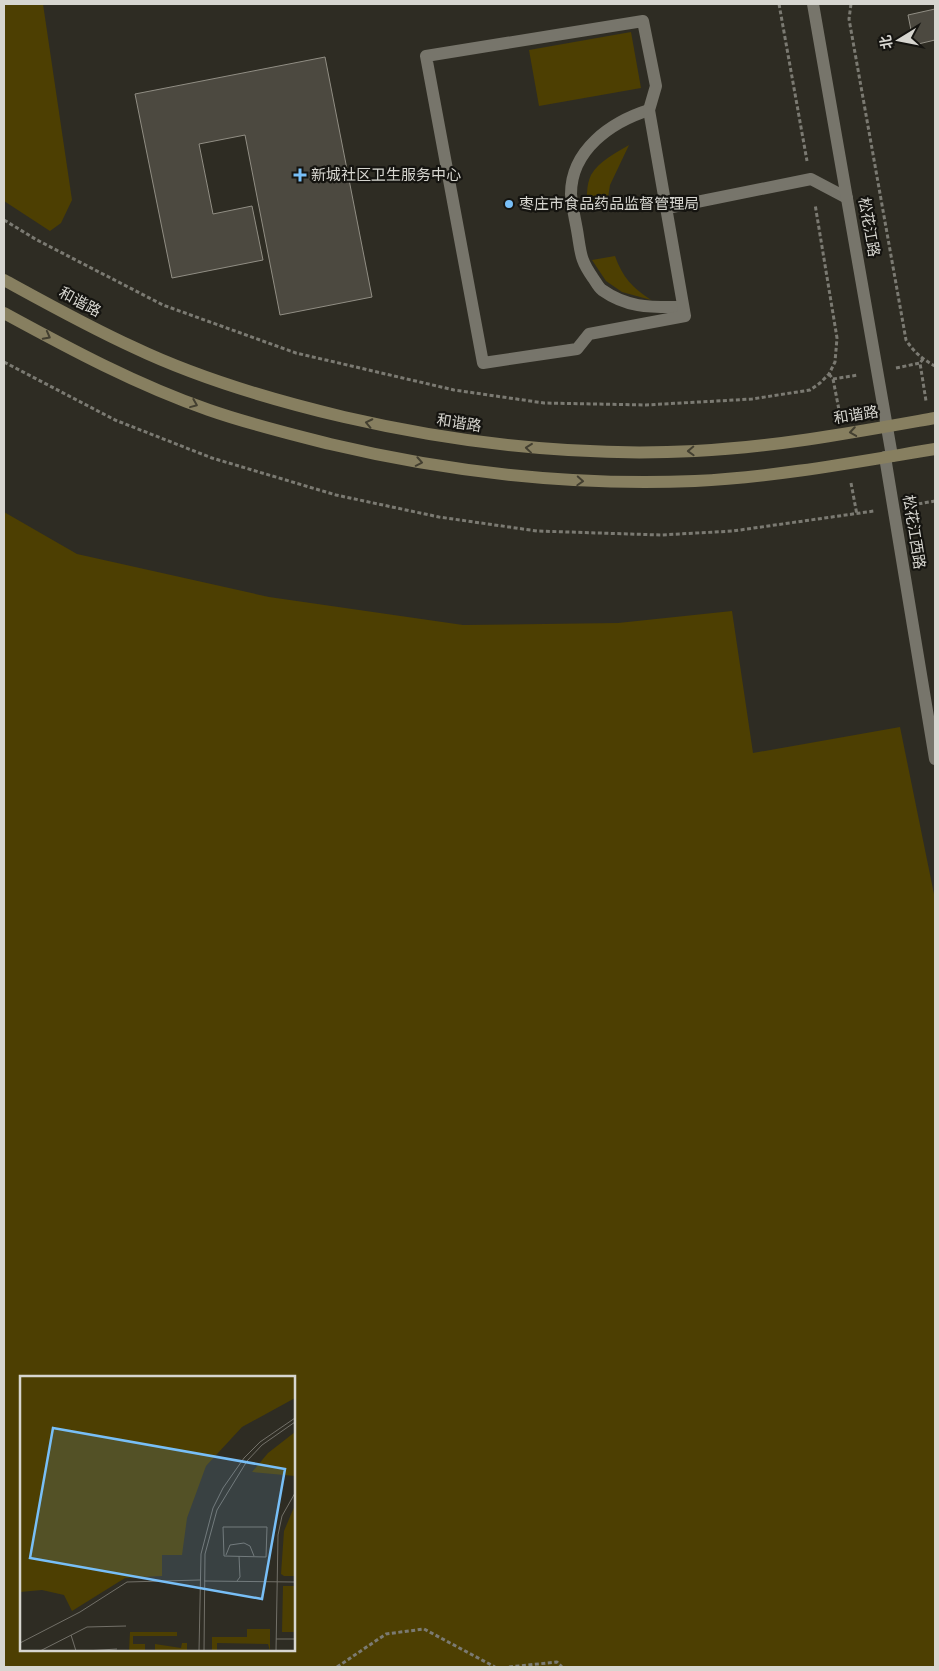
<svg xmlns="http://www.w3.org/2000/svg" width="939" height="1671" viewBox="0 0 939 1671" font-family="Bitter,'Noto Sans SC',serif">
	<style>
		.green { fill: #4d3f02; fill-rule: evenodd }
		.building { fill: #4c4940; stroke: #918e84 }
		.lines { fill: none; stroke-linecap: round; stroke-linejoin: round }
		.path { stroke: #7b7a72; stroke-width: 3; stroke-dasharray: 4 2.5; stroke-linecap: butt }
		.service { stroke: #77756b; stroke-width: 12 }
		.minor { stroke: #77756b; stroke-width: 12 }
		.tertiary { stroke: #77756b; stroke-width: 12 }
		.secondary { stroke: #877f60; stroke-width: 12 }
		.oneway { stroke: #433f30 }
		.poi-dot { fill: #78bff7; stroke: #151410; stroke-width: 2 }
		.labels { text-anchor: middle; stroke-width: 4.5; stroke-linejoin: round; paint-order: stroke }
		.poi-label { font-size: 15px; fill: #d7d6d0; stroke: #151410; text-anchor: start }
		.street-label { font-size: 15px; fill: #d7d6d0; stroke: #151410 }
		.inset-road { fill: none; stroke: #727068; stroke-width: 1 }
		.view { fill: #78bff7; fill-opacity: 0.15; stroke: #78bff7; stroke-width: 2.5 }
		.inset-edge { fill: none; stroke: #d7d6d0; stroke-width: 2.5 }
	</style>
	<rect width="100%" height="100%" fill="#2e2c23"/>
	<g class="green">
		<polygon points="4,4 43,4 72,200 61,223 50,231 4,201"/>
		<polygon points="631,32 641,88 539,106 529,50"/>
		<path d="M629,145L610,185L607,204L587,208C587,198 586,185 591,175C599,161 616,153 629,145Z"/>
		<path d="M615,256C623,278 632,287 651,300L622,292L606,281L592,260Z"/>
		<path d="M4,512L77,554L269,597L463,625L618,623L732,611L753,753L900,727L935,899V1667H4ZM21,1377H294V1650H21Z"/>
	</g>
	<g class="building">
		<polygon points="935,9 935,40 914,45 908,15"/>
		<polygon points="325,57 372,297 280,315 245,135 199,144 213,214 252,206 263,260 172,278 135,94"/>
	</g>
	<g class="lines">
		<g class="path">
			<polyline points="779,4 807,161"/>
			<path d="M851,4L849,19L906,340C914,352 922,359 935,366"/>
			<polyline points="4,220 37,240 163,305 296,353 454,390 544,403 646,405 752,399 810,390 820,383 829,374 835,362 837,338 815,204"/>
			<polyline points="923,359 920,363 926,401"/>
			<polyline points="4,362 115,420 212,458 336,495 439,517 537,531 661,535 733,531 874,511"/>
			<polyline points="896,368 920,363"/>
			<polyline points="829,374 833,379 840,415"/>
			<polyline points="833,379 858,375"/>
			<polyline points="851,483 857,515"/>
			<polyline points="912,505 935,501"/>
			<polyline points="337,1667 386,1634 424,1629 495,1667"/>
			<polyline points="509,1667 557,1662 562,1667"/>
		</g>
		<path class="service" d="M649,110C611,122 571,150 571,194C572,208 576,222 578,236C581,255 581,261 593,278C596,282 598,287 602,290C629,309 653,307 683,307"/>
		<g class="minor">
			<polygon points="643,21 656,86 649,110 685,316 589,334 577,349 483,363 426,56"/>
			<polyline points="667,208 811,179 847,198"/>
		</g>
		<g class="tertiary">
			<polyline points="813,4 892,456"/>
			<polyline points="885,457 935,759"/>
		</g>
		<g class="secondary">
			<path d="M4,280C46,303 89,327 133,347C200,379 272,400 344,417C461,444 575,457 695,451C776,447 856,432 935,418"/>
			<path d="M4,313C70,349 137,385 209,410C249,424 290,434 330,444C452,473 570,486 695,481C776,477 856,462 935,449"/>
		</g>
	</g>
	<defs><path id="oneway-chevron" d="M-2-3.5L2.5 0L-2 3.5" fill="none" stroke-width="1.6" stroke-linecap="round" stroke-linejoin="round" transform="scale(1.25)"/></defs>
	<g class="oneway">
		<use href="#oneway-chevron" transform="translate(47 336) rotate(28)"/>
		<use href="#oneway-chevron" transform="translate(194 404) rotate(22)"/>
		<use href="#oneway-chevron" transform="translate(369 423) rotate(-168)"/>
		<use href="#oneway-chevron" transform="translate(853 432) rotate(171)"/>
		<use href="#oneway-chevron" transform="translate(529 448) rotate(-174)"/>
		<use href="#oneway-chevron" transform="translate(691 451) rotate(178)"/>
		<use href="#oneway-chevron" transform="translate(419 462) rotate(11)"/>
		<use href="#oneway-chevron" transform="translate(580 481) rotate(3)"/>
	</g>
	<g class="poi-dot">
		<path d="M297.5 167.5h5v5h5v5h-5v5h-5v-5h-5v-5h5z"/>
		<circle cx="509" cy="204" r="5"/>
	</g>
	<g class="labels">
		<g class="poi-label">
			<text x="311" y="180">新城社区卫生服务中心</text>
			<text x="519" y="209">枣庄市食品药品监督管理局</text>
		</g>
		<g class="street-label">
			<text transform="translate(869 227) rotate(80)" y="5">松花江路</text>
			<text transform="translate(80 302) rotate(28)" y="5">和谐路</text>
			<text transform="translate(856 415) rotate(-9)" y="5">和谐路</text>
			<text transform="translate(459 423) rotate(9)" y="5">和谐路</text>
			<text transform="translate(914 532) rotate(81)" y="5">松花江西路</text>
		</g>
	</g>
	<g transform="translate(20 1376)">
		<rect width="275" height="275" fill="#2e2c23"/>
		<path d="M0,0H275V22L222,51L186,90L167,142L162,179H142V200L105,202L52,235L44,219L22,214L0,216ZM275,56V100L232,96L248,77ZM275,129V200H264L261,198L264,155ZM263,210H275V256H262ZM227,253H250V275L248,268L197,267V275H192V261H227ZM110,256H157V260H113V268H125V274L109,275ZM162,267H167V275L135,274V268L161,272Z" fill="#4d3f02"/>
		<path class="inset-road" d="M203,151H247L246,181L204,180ZM206,179L210,169L224,167L230,170L234,180M184,205L275,206M217,205L220,201L219,180M51,259L56,275M256,263H275M0,267L60,236L107,206L180,204M20,275L67,251L106,250M65,275L97,273M179,275L181,178L193,132L203,112L224,82L240,66L275,42M184,275L185,178L197,134L227,85L242,69L275,46M256,275L258,159L262,140L275,117"/>
		<path class="view" d="M33,52L265,93L242,223L10,182Z"/>
		<rect width="275" height="275" class="inset-edge"/>
	</g>
	<rect width="939" height="1671" fill="none" stroke="#d7d6d0" stroke-width="10"/>
	<g transform="translate(899 40) rotate(260)" stroke="#151410" stroke-width="4" paint-order="stroke">
	<path d="M0-4L9 19L0 12L-9 19Z" fill="#d7d6d0"/>
	<text y="-8" font-size="14" font-weight="bold" text-anchor="middle" fill="#d7d6d0">北</text>
	</g>
</svg>
